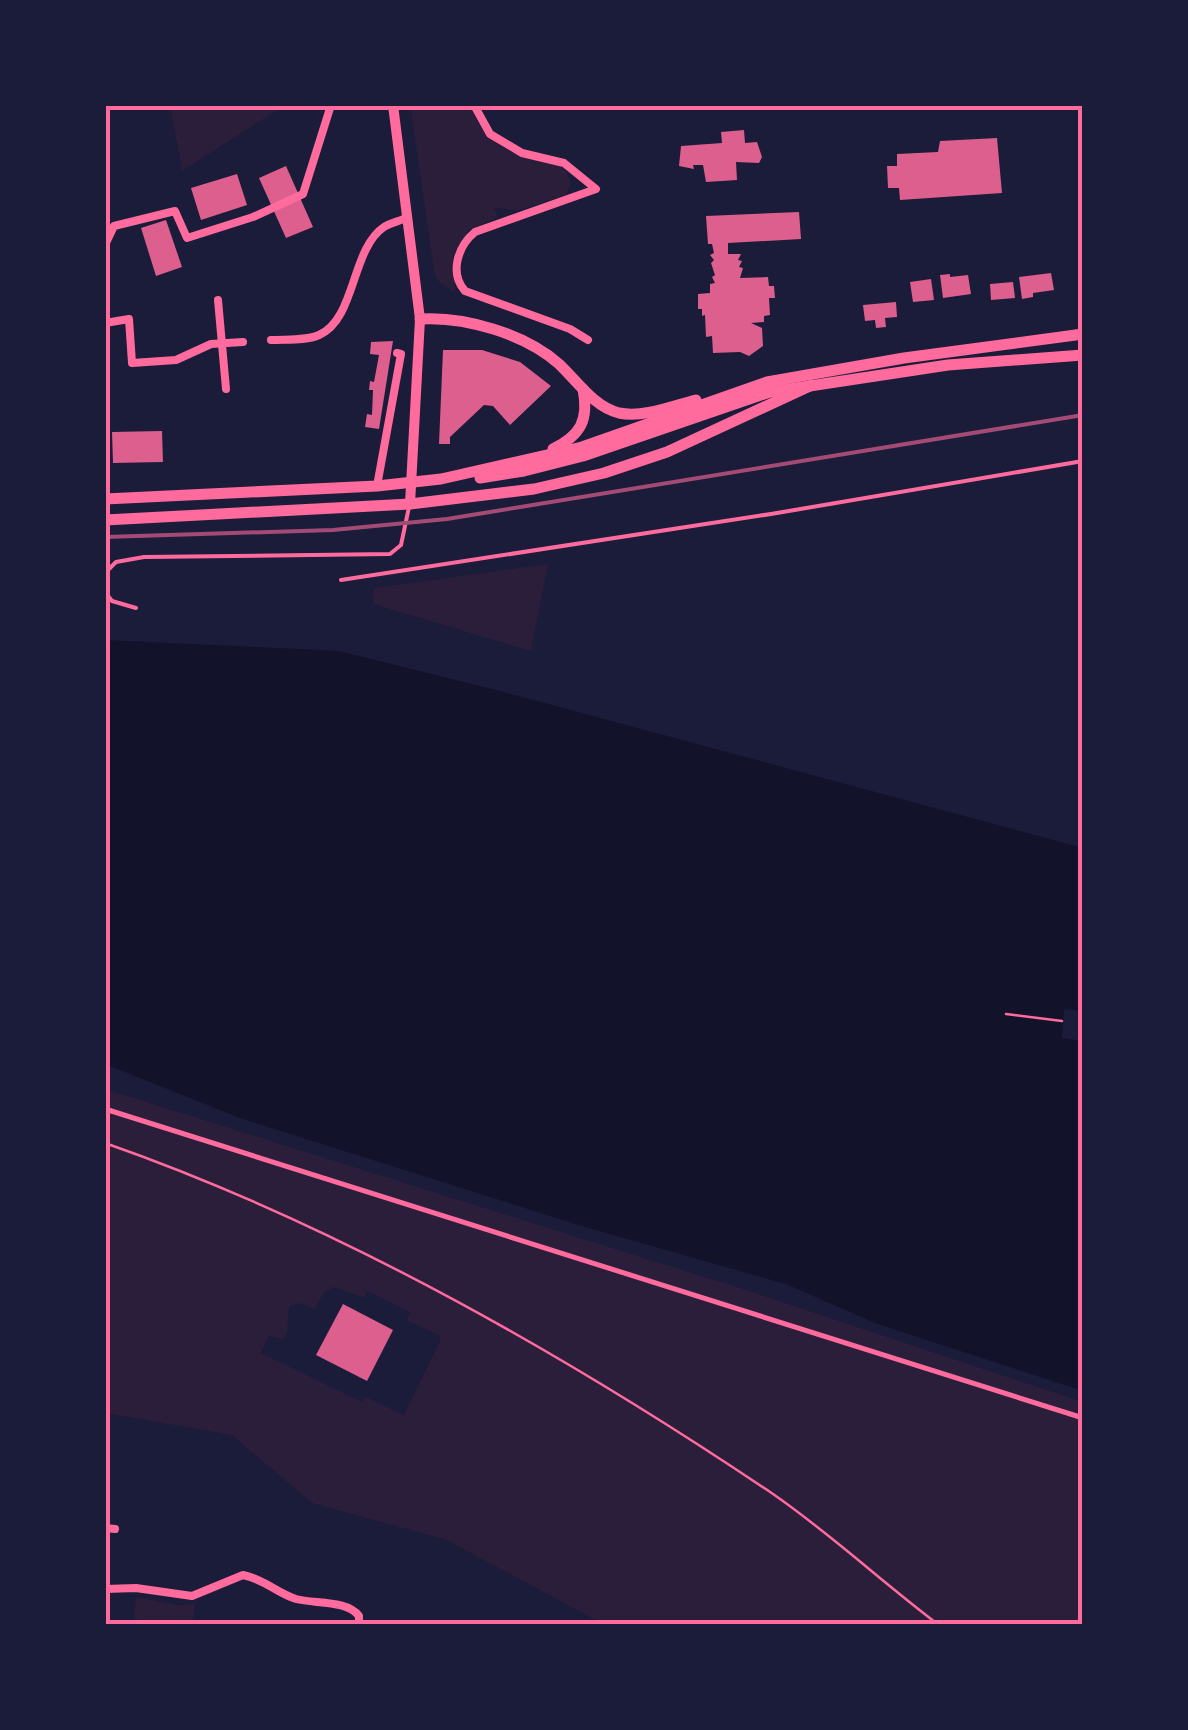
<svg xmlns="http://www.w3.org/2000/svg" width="1188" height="1730" viewBox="0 0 1188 1730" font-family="'IBM Plex Sans',sans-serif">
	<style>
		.green { fill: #2a1e3b; fill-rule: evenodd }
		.water { fill: #12122b }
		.building { fill: #dd5f8e }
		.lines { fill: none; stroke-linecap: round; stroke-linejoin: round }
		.path { stroke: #ff6b9d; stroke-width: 2.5 }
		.service { stroke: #ff6b9d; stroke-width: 4 }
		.pedestrian { stroke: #ff6b9d; stroke-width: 5 }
		.minor { stroke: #ff6b9d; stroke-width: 8 }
		.secondary { stroke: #ff6b9d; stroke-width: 10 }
		.trunk { stroke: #ff6b9d; stroke-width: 11 }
		.rail { stroke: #a44b75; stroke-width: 4 }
		.neatline { fill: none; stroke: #ff6b9d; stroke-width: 4 }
	</style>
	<rect width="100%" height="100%" fill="#1b1b3a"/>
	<g class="green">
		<polygon points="170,105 285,105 182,171"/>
		<path d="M410,105H470C487,151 520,157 564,167L571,183L566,195L516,211L494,207L498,217L468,231L454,266L455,293L437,280L434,270Z"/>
		<polygon points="548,564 531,651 373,604 374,588"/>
		<path d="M105,1089L743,1289L1083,1402V1625H605L447,1540L312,1503L232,1435L105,1413ZM334,1287L364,1298L368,1291L410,1312L407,1320L440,1336V1341L404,1415L366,1397L362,1402L261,1353L269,1335L282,1340L287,1333L289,1307L300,1303L315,1309L324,1292Z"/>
		<polygon points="136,1597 178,1605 195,1604 192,1625 134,1619"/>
	</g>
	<polygon class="water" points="105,640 339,651 500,691 1083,848 1083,1011 1064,1009 1062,1038 1083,1041 1083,1391 875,1323 786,1284 585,1227 240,1118 105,1064"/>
	<g class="building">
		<polygon points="744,130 745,143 757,142 762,157 759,163 736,162 737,180 706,182 703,165 693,165 694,169 679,166 681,146 722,143 721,132"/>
		<polygon points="997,138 1002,193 900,200 899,188 888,188 887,166 897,166 897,154 938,152 940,141"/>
		<polygon points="286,166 313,227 286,238 259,178"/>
		<polygon points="237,174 247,205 201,220 191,188"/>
		<polygon points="799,212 801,239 728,243 728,254 741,254 738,260 742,261 739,267 743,268 740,278 768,277 769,286 774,286 775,298 769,298 770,315 764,316 764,322 751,323 762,328 763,346 749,356 740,352 713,353 712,336 706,337 705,315 702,316 702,309 698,309 698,294 710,293 710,284 715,283 712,277 715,275 711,263 714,260 710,255 714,253 712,244 708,244 706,216"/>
		<polygon points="166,220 182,267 156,276 141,228"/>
		<polygon points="1051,273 1054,290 1033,293 1033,297 1022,299 1019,277"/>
		<polygon points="950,274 950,277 968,275 971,294 943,298 940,275"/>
		<polygon points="931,279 934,300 913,302 910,282"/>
		<polygon points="1013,282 1015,298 991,300 990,284"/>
		<polygon points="896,302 897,317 885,318 886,327 876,328 875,320 865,321 863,305"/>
		<polygon points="393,341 379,429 365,427 367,414 372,415 373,390 369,390 370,381 374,382 379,355 370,354 371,342"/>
		<polygon points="443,350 482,350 520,362 551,386 510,425 493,406 484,405 450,437 450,444 439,444"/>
		<polygon points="162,431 163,462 113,463 112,432"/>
		<polygon points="343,1304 393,1330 367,1381 316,1355"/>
	</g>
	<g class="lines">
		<g class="path">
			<polyline points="1006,1014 1062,1021"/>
			<path d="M105,1143C339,1225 568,1356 773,1494C831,1534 883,1583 939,1625"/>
		</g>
		<g class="service">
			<polyline points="105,573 116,562 144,557 390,554 401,545 409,507"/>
			<polyline points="341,580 771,514 1083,461"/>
			<polyline points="105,592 112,601 136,608"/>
		</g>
		<polyline class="pedestrian" points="105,1109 1083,1418"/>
		<g class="minor">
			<path d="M474,105L490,134L522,153L564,163L596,189L475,232C458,246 449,273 465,291L570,329L588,340"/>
			<polyline points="105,245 114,226 175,211 187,238 253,217 303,194 331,105"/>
			<polyline points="218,300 226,389"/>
			<polyline points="105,323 129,319 132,363 176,360 211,344 243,342"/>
			<path d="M271,340C286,339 306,341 319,335C356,319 351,249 384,227C390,223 400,221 406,218"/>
			<polyline points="377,486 401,354 397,353"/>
			<polyline points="105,1528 115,1529"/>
			<path d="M105,1589L136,1588L192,1596L243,1575C264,1579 277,1593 296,1599C315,1604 347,1600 359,1616V1625"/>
		</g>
		<polyline class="secondary" points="393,105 420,319 410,504"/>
		<g class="trunk">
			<path d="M420,319C465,316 525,334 559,364C577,381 594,407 619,413C644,418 672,406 696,400"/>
			<path d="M553,449C581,435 589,420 583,389"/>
			<polyline points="480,478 524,471 583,456 770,392 948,365 1083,355"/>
			<polyline points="105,499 377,486 441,479 582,447 767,382 904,358 1083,334"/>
			<polyline points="105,520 410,504 534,489 604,473 667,452 812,385"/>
		</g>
		<polyline class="rail" points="105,537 333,530 447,519 1083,415"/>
	</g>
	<rect width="1188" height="1730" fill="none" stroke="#1b1b3a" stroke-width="215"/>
	<rect x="108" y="108" width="972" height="1514" class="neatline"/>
</svg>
